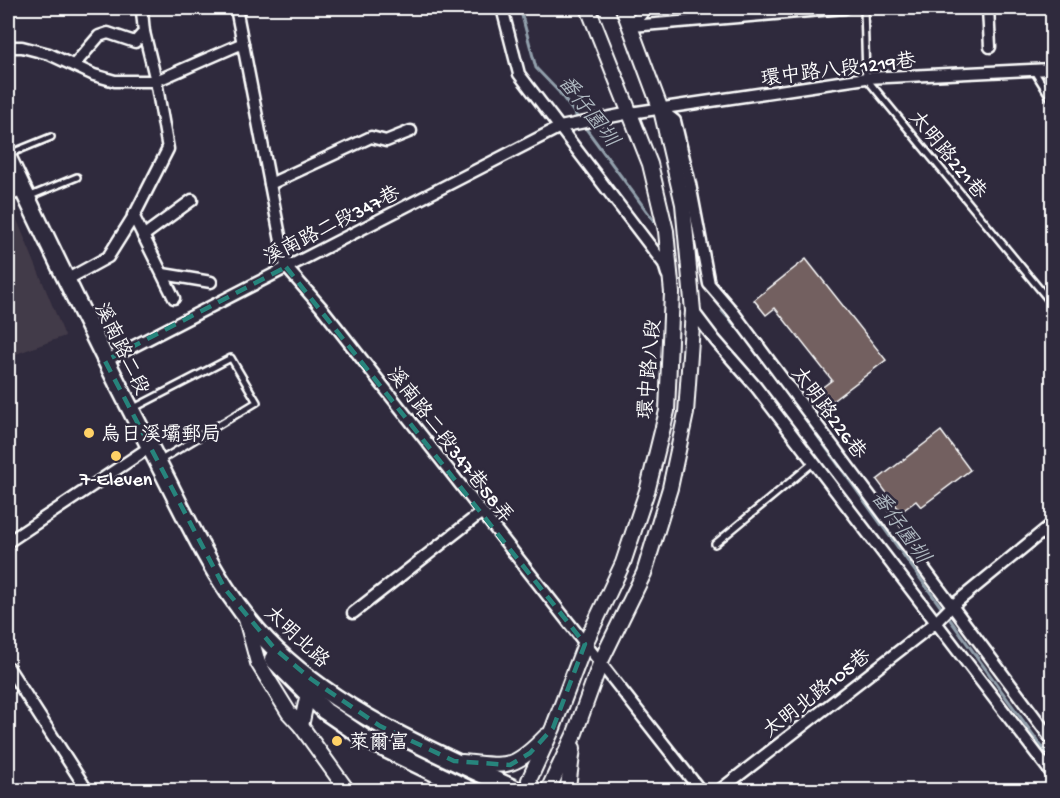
<svg xmlns="http://www.w3.org/2000/svg" width="1060" height="798" viewBox="0 0 1060 798" font-family="'Gochi Hand','LXGW WenKai TC',sans-serif">
	<style>
		.built { fill: #433a48 }
		.lines { fill: none; stroke-linecap: round; stroke-linejoin: round }
		.stream { stroke: #92a0ac; stroke-width: 3 }
		.building { fill: #736160; stroke: #fff; stroke-width: 1.5 }
		.service-casing { stroke: #fff; stroke-width: 10 }
		.minor-casing { stroke: #fff; stroke-width: 15 }
		.tertiary-casing { stroke: #fff; stroke-width: 18 }
		.secondary-casing { stroke: #fff; stroke-width: 21 }
		.service { stroke: #2f2a3d; stroke-width: 5 }
		.minor { stroke: #2f2a3d; stroke-width: 10 }
		.tertiary { stroke: #2f2a3d; stroke-width: 14 }
		.secondary { stroke: #2f2a3d; stroke-width: 16 }
		.marked { fill: none; stroke: #27847c; stroke-width: 4.5; stroke-dasharray: 12 8; stroke-linejoin: round }
		.poi-dot { fill: #ffd166; stroke: #2f2a3d; stroke-width: 2 }
		.labels { text-anchor: middle; stroke-width: 5; stroke-linejoin: round; paint-order: stroke }
		.street-label { font-size: 20px; fill: #fff; stroke: #2f2a3d }
		.poi-label { font-size: 20px; fill: #fff; stroke: #2f2a3d; text-anchor: start }
		.water-label { font-size: 21px; font-style: italic; fill: #aeb8c0; stroke: #2f2a3d }
	</style>
	<rect width="100%" height="100%" fill="#2f2a3d"/>
	<filter id="ink" filterUnits="userSpaceOnUse"><feTurbulence type="fractalNoise" baseFrequency=".0167" numOctaves="2"/><feDisplacementMap in="SourceGraphic" scale="12" xChannelSelector="R" yChannelSelector="G"/><feConvolveMatrix kernelMatrix="1 2 1 2 8 2 1 2 1" color-interpolation-filters="sRGB"/></filter>
	<g filter="url(#ink)">
		<polygon class="built" points="10,203 65,336 8,357 8,204"/>
		<g class="lines">
			<g class="stream">
				<polyline points="520,8 536,68 559,92 654,221"/>
				<polyline points="722,311 747,339"/>
				<polyline points="767,366 1052,761"/>
			</g>
		</g>
		<g class="building">
			<polygon points="806,259 886,360 831,402 820,389 832,380 775,308 766,315 754,300"/>
			<polygon points="941,431 970,470 921,507 916,501 901,512 877,480"/>
		</g>
		<g class="lines">
			<defs>
				<g id="service">
					<polyline points="864,8 866,78 1052,304"/>
					<polyline points="1034,71 1052,100"/>
					<polyline points="9,154 51,137"/>
					<polyline points="28,197 77,177"/>
					<polyline points="132,409 231,358 257,402 161,460"/>
					<polyline points="715,544 814,462"/>
				</g>
				<g id="minor">
					<polyline points="236,8 286,267 321,307 700,790"/>
					<polyline points="502,8 519,74 664,264 667,274"/>
					<polyline points="988,8 990,47"/>
					<polyline points="632,26 845,8"/>
					<polyline points="632,26 646,8"/>
					<polyline points="8,47 22,47 49,54 94,75 115,81 156,81 243,43"/>
					<polyline points="74,65 99,36 108,33 135,42 144,32"/>
					<polyline points="661,110 675,121 690,184 709,284 733,312 1052,740"/>
					<polyline points="270,184 371,137 386,141 411,131"/>
					<polyline points="8,196 23,190"/>
					<polyline points="133,215 174,298"/>
					<polyline points="143,236 192,200"/>
					<polyline points="163,274 211,282"/>
					<polyline points="66,280 108,257 135,214 168,149 156,81 144,32 142,11 140,8"/>
					<polyline points="693,311 715,340 756,387 1052,774"/>
					<polyline points="105,361 560,127 630,113 866,78 1052,69"/>
					<polyline points="8,542 150,447"/>
					<polyline points="353,613 482,512"/>
					<polyline points="8,667 87,790"/>
					<polyline points="720,790 935,623 952,606 1052,524"/>
				</g>
				<g id="tertiary">
					<polyline points="246,619 258,663 289,713 301,726 347,790"/>
					<polyline points="301,726 310,684"/>
					<path d="M462,762C507,766 512,771 546,736"/>
					<polyline points="533,790 529,780 553,728 585,644 623,563 648,488 667,411 672,293 666,231 650,164 588,8"/>
					<polyline points="548,790 575,733 601,661 644,573 670,488 686,413 693,311 683,204 661,110 623,8"/>
					<polyline points="570,790 568,787 573,748"/>
				</g>
				<g id="secondary">
					<path d="M8,158C54,255 100,351 150,447C187,517 217,593 276,650C344,715 433,752 517,790"/>
					<polyline points="273,659 325,711 369,741 470,790"/>
				</g>
			</defs>
			<use href="#service" class="service-casing"/>
			<use href="#minor" class="minor-casing"/>
			<use href="#tertiary" class="tertiary-casing"/>
			<use href="#secondary" class="secondary-casing"/>
			<use href="#service" class="service"/>
			<use href="#minor" class="minor"/>
			<use href="#tertiary" class="tertiary"/>
			<use href="#secondary" class="secondary"/>
		</g>
	</g>
	<path class="marked" d="M286,267L585,644L553,728L530,753L510,765L454,761L380,726L311,679L275,649L225,589L105,361Z"/>
	<g class="poi-dot">
		<circle cx="89" cy="433" r="6"/>
		<circle cx="116" cy="456" r="6"/>
		<circle cx="337" cy="741" r="6"/>
	</g>
	<g class="labels">
		<g class="street-label">
			<text transform="translate(838 68) rotate(-7)" y="7">環中路八段1219巷</text>
			<text transform="translate(949 154) rotate(50)" y="7">太明路221巷</text>
			<text transform="translate(331 224) rotate(-27)" y="7">溪南路二段347巷</text>
			<text transform="translate(123 348) rotate(64)" y="7">溪南路二段</text>
			<text transform="translate(648 369) rotate(-85)" y="7">環中路八段</text>
			<text transform="translate(830 412) rotate(53)" y="7">太明路226巷</text>
			<text transform="translate(451 444) rotate(52)" y="7">溪南路二段347巷58弄</text>
			<text transform="translate(298 636) rotate(43)" y="7">太明北路</text>
			<text transform="translate(816 692) rotate(-38)" y="7">太明北路105巷</text>
		</g>
		<g class="poi-label">
			<text x="101" y="440">烏日溪壩郵局</text>
			<text x="116" y="485" text-anchor="middle">7-Eleven</text>
			<text x="349" y="748">萊爾富</text>
		</g>
		<g class="water-label">
			<text transform="translate(589 110) rotate(52)" y="7">番仔園圳</text>
			<text transform="translate(901 526) rotate(54)" y="7">番仔園圳</text>
		</g>
	</g>
	<rect width="1060" height="798" fill="none" stroke="#2f2a3d" stroke-width="30"/>
	<rect x="15" y="15" width="1030" height="768" fill="none" stroke="#fff" stroke-width="2" filter="url(#ink)"/>
</svg>
